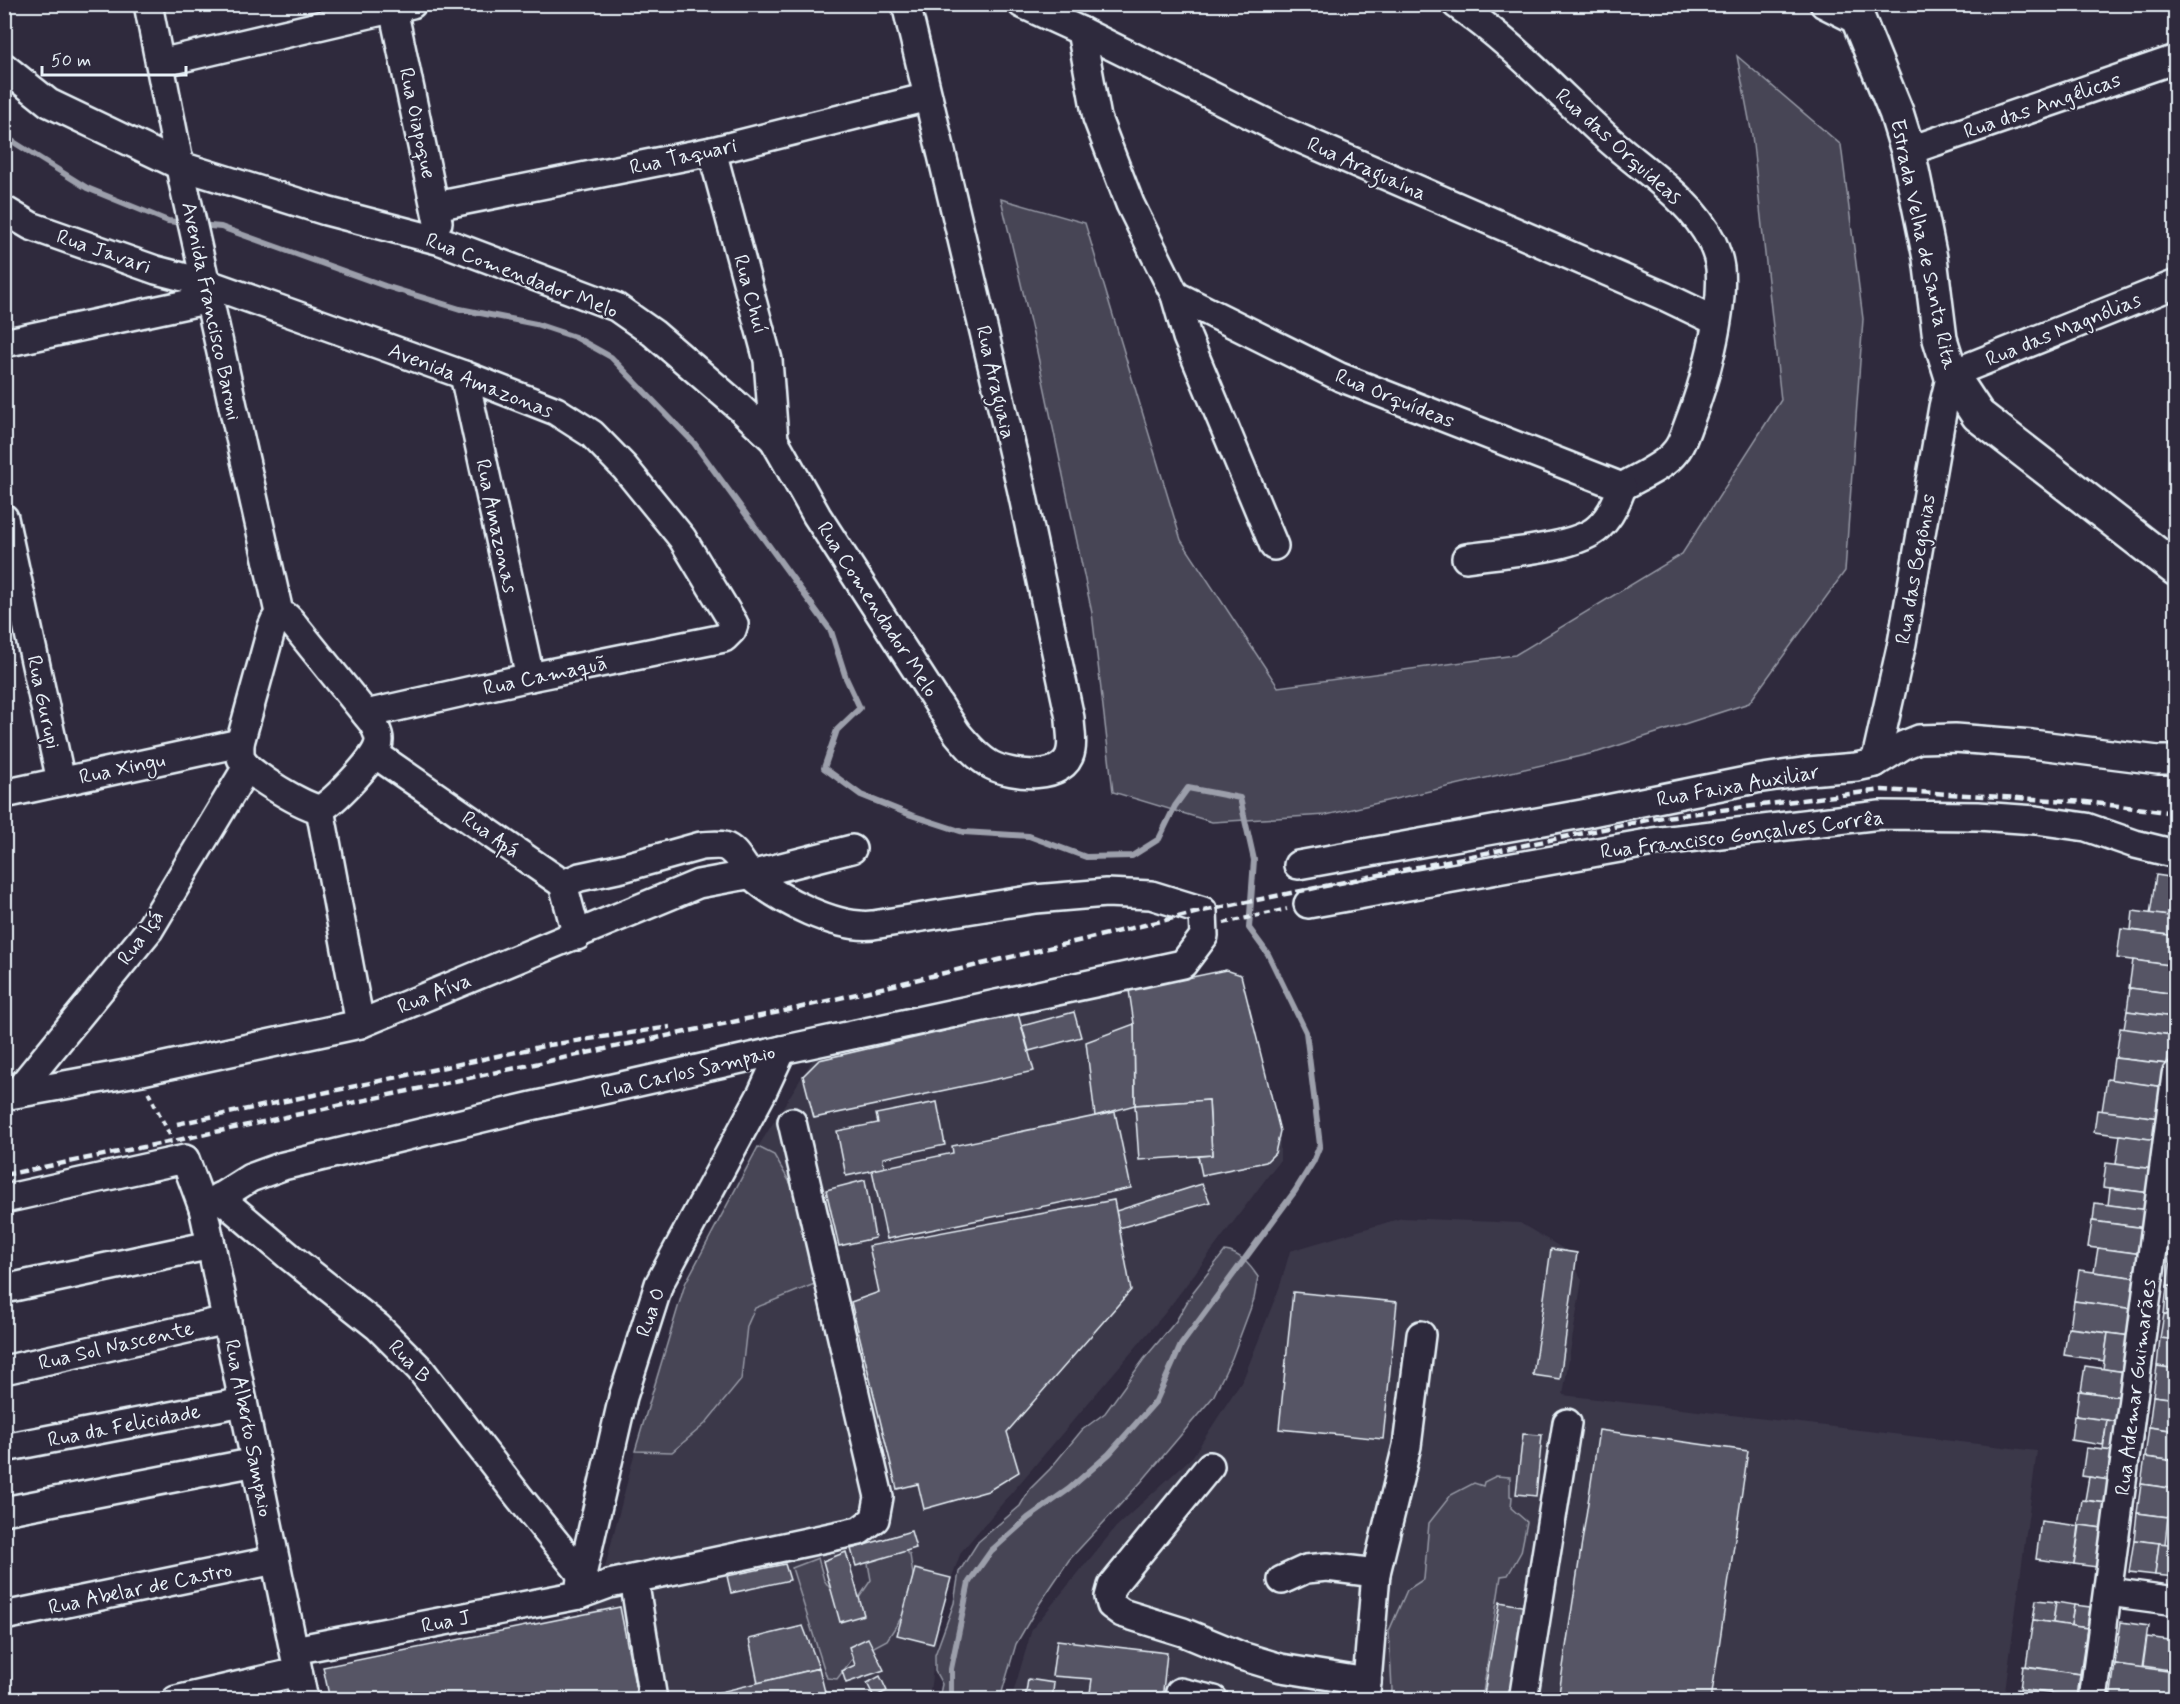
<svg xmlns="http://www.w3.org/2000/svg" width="2180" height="1704" viewBox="0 0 2180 1704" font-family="Mynerve,sans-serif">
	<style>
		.built { fill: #3b3749 }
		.green { fill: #464455; stroke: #979aa6; stroke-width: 1.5 }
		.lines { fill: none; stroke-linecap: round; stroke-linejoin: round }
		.stream { stroke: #9c9fab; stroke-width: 6 }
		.building { fill: #575565; stroke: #e8f1f8; stroke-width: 1.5 }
		.minor-casing { stroke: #e8f1f8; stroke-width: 32 }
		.major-casing { stroke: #e8f1f8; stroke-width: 38 }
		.path { stroke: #e8f1f8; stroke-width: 4; stroke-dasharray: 6 4.5; stroke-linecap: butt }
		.minor { stroke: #2f2a3d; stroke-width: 27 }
		.major { stroke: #2f2a3d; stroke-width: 33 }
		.rail { stroke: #e8f1f8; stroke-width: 4.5; stroke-dasharray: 9 4.5; stroke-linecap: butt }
		.labels { text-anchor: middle; stroke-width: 4.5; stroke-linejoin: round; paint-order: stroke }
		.street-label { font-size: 21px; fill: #e8f1f8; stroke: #2f2a3d }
	</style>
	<rect width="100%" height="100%" fill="#2f2a3d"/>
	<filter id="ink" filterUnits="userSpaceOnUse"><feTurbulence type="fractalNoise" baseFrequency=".0167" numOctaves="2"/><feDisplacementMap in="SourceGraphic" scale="12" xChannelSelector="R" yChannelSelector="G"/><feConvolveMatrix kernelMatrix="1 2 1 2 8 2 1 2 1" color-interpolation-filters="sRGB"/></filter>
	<g filter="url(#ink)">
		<g class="built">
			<polygon points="1226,970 1241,975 1280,1131 1280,1160 1165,1313 961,1552 941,1607 929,1699 330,1699 323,1667 594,1610 648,1401 685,1284 746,1166 815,1056"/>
			<polygon points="1402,1218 1520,1223 1567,1251 1582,1280 1563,1395 2037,1451 2004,1699 1011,1700 1032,1629 1116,1527 1193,1456 1244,1377 1280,1286 1290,1251"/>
		</g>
		<g class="green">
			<polygon points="1737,56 1841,145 1863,319 1845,571 1749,703 1598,752 1326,815 1212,822 1113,792 1092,613 1036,347 1001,199 1085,223 1181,540 1278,687 1515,655 1682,554 1781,400 1752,135"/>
			<polygon points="758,1147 774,1155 792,1186 817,1283 755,1308 747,1326 741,1380 705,1424 672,1452 635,1451 685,1284"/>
			<path d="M1225,1251C1240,1253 1250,1265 1258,1277L1254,1299L1232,1358L1213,1397L1142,1481L1069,1560L1038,1606L1016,1644L1000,1699H939L942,1684L935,1671V1655L954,1603L959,1572L978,1542L1020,1506L1030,1489L1050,1469L1082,1430L1105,1413L1144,1359L1176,1321L1193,1292Z"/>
			<polygon points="1496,1476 1510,1477 1510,1496 1512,1497 1511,1508 1527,1522 1521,1552 1508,1575 1501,1576 1482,1699 1390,1699 1392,1690 1389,1631 1407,1590 1424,1579 1429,1523 1451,1495 1474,1483 1483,1486 1484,1482"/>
			<polygon points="891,1537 910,1555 916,1595 887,1640 853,1658 837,1679 827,1678 792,1568 818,1558 824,1580 848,1614 871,1580 866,1552"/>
		</g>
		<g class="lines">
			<g class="stream">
				<polyline points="4,136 87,188 168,221 185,223"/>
				<polyline points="199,225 221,227 385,286 460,309 536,324 575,337 611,357 694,443 831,631 846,678 860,708 837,730 824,768 861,795 911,815 963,832 1029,836 1086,857 1132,856 1159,839 1175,806 1188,788 1240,798 1254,860 1249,928 1268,954 1306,1032 1320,1145 1313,1162 1295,1191 1181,1345 1156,1401 1109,1454 1069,1489 1028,1518 991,1551 969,1582 951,1669 951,1700"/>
			</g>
		</g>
		<g class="building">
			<polygon points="2156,875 2176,878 2176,917 2150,914"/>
			<polygon points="2133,911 2176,917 2176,936 2131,930"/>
			<polygon points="2121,929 2176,936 2176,966 2117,958"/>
			<polygon points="2133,960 2176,966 2176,994 2129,988"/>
			<polygon points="1226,970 1241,975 1280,1131 1275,1153 1266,1162 1202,1175 1198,1156 1212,1155 1209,1100 1135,1105 1134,1024 1129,990"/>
			<polygon points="2130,988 2176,994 2173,1017 2127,1011"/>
			<polygon points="2127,1011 2173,1017 2171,1035 2124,1029"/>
			<polygon points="1074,1012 1081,1037 1029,1051 1022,1026"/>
			<polygon points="1018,1014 1034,1071 814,1118 803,1076 819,1060"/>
			<polygon points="1134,1024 1135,1105 1095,1116 1086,1042"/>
			<polygon points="2120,1028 2171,1035 2167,1064 2116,1058"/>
			<polygon points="2114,1058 2167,1064 2164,1087 2111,1080"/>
			<polygon points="2107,1079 2164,1087 2160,1118 2102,1111"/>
			<polygon points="1209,1100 1212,1155 1139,1160 1135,1105"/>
			<polygon points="937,1102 945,1145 883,1158 884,1168 846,1176 837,1131 878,1123 876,1114"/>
			<polygon points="2097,1110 2160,1118 2157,1140 2094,1132"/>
			<polygon points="1115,1112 1131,1188 887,1239 872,1170 953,1153 952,1146"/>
			<polygon points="2120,1135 2157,1140 2153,1169 2116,1164"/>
			<polygon points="2106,1163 2153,1169 2150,1193 2103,1187"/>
			<polygon points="865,1180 875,1238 839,1246 826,1190"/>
			<polygon points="1202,1184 1210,1202 1119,1228 1116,1211"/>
			<polygon points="2110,1188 2150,1193 2148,1210 2108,1205"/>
			<polygon points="1114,1200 1131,1290 1007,1432 1019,1472 988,1491 924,1509 918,1484 897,1489 851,1302 879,1292 869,1246"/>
			<polygon points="2095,1203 2148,1210 2145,1228 2093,1221"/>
			<polygon points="2092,1221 2145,1228 2142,1254 2088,1247"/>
			<polygon points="2174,1235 2176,1235 2176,1258 2171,1258"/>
			<polygon points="2098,1248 2142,1254 2138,1278 2094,1272"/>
			<polygon points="1551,1249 1577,1253 1560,1379 1533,1375"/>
			<polygon points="2171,1258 2176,1258 2176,1287 2167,1286"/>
			<polygon points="2079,1270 2138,1278 2134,1309 2074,1301"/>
			<polygon points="2167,1286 2176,1287 2176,1316 2164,1314"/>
			<polygon points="1293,1292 1397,1302 1383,1439 1279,1429"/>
			<polygon points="2074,1301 2134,1309 2130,1336 2070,1328"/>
			<polygon points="2164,1314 2176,1316 2176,1340 2160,1338"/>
			<polygon points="2068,1328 2108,1333 2104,1361 2064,1355"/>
			<polygon points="2108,1333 2130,1336 2125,1372 2103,1369"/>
			<polygon points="2160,1338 2176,1340 2176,1369 2157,1366"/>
			<polygon points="2085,1366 2125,1372 2121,1397 2081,1391"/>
			<polygon points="2157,1366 2176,1369 2176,1399 2153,1396"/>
			<polygon points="2079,1391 2121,1397 2118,1422 2076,1416"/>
			<polygon points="2153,1396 2176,1399 2176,1431 2149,1427"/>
			<polygon points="2074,1416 2107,1420 2103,1445 2071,1440"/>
			<polygon points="2107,1420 2118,1422 2113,1451 2103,1450"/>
			<polygon points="2149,1427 2176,1431 2176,1461 2145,1457"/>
			<polygon points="1599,1430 1748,1451 1711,1700 1558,1700"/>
			<polygon points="1523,1434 1542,1435 1536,1496 1516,1494"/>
			<polygon points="2086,1448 2113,1451 2109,1480 2082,1476"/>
			<polygon points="2145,1457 2176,1461 2176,1489 2141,1484"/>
			<polygon points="2089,1477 2109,1480 2106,1503 2085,1500"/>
			<polygon points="2141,1484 2176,1489 2176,1518 2137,1513"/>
			<polygon points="2082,1500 2106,1503 2102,1528 2078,1525"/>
			<polygon points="2137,1513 2168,1517 2165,1544 2134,1540"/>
			<polygon points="2041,1521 2079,1526 2074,1564 2036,1559"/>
			<polygon points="2080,1525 2102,1528 2097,1567 2074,1564"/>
			<polygon points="911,1531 916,1548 856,1566 851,1549"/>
			<polygon points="2134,1540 2159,1543 2155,1575 2129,1572"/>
			<polygon points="2159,1543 2176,1545 2176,1577 2155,1575"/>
			<polygon points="846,1552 864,1615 840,1622 823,1561"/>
			<polygon points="785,1564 790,1580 731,1593 727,1576"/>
			<polygon points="915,1569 951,1578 933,1644 897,1635"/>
			<polygon points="2036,1600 2056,1602 2053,1623 2033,1620"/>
			<polygon points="1500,1602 1527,1607 1511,1700 1483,1700"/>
			<polygon points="2056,1602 2074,1605 2071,1626 2053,1623"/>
			<polygon points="2074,1605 2090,1607 2087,1628 2071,1626"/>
			<polygon points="620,1607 638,1700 330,1700 323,1667"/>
			<polygon points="2033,1620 2087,1628 2080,1674 2026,1666"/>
			<polygon points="2121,1622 2148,1626 2142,1668 2115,1664"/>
			<polygon points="803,1626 819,1668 758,1683 749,1639"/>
			<polygon points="2147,1637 2176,1641 2176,1671 2143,1666"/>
			<polygon points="868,1638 884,1670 846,1683 842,1671 855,1665 849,1647"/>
			<polygon points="1057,1640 1167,1653 1162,1700 1089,1700 1092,1679 1052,1676"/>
			<polygon points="2115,1664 2175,1672 2171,1700 2110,1700"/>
			<polygon points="2023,1666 2080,1674 2077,1697 2020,1689"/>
			<polygon points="819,1668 827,1700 717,1700 716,1693"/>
			<polygon points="880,1676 887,1691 874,1697 867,1683"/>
			<polygon points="1028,1679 1054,1683 1052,1700 1025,1700"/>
			<polygon points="2017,1689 2077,1697 2076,1700 2016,1700"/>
		</g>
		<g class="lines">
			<defs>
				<g id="minor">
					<polyline points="148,4 183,182 280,617"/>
					<polyline points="392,4 438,222"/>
					<polyline points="1022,4 1081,31 1285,132 1666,297 1716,321"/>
					<path d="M1456,4C1510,41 1555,90 1603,134C1639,168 1690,197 1712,242C1716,251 1719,259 1720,268C1724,315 1704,385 1687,428C1684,436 1681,446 1675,452C1664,467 1638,477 1622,487"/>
					<polyline points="1824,4 1860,22"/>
					<polyline points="1081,31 1097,118 1130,204 1175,295 1187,337 1274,546"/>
					<polyline points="160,63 412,4"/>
					<path d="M4,67L49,103L181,166L326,211L441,241L616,307L653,333L739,407L774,440L817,516L957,733C967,745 978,758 991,765C1012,776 1066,782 1071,750C1073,740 1070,728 1070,718L1021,487L906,4"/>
					<polyline points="712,151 768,360 774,440"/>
					<polyline points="1908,151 2176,59"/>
					<polyline points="436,206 712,151 928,97"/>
					<polyline points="4,210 31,226 156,270 206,283 464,375 556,411 592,434 625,468 682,538 734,624 732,630 724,638 530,677 366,714"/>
					<polyline points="1175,295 1340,377 1622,487"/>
					<polyline points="4,343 210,299"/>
					<polyline points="464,375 530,677"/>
					<polyline points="4,518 61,781"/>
					<path d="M1466,558C1498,553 1577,549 1599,527C1611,516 1617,502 1622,487"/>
					<path d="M280,617H287L291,621L373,723C377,731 381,738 378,746C374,760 333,803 320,809C304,807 251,775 243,762C239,756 240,750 240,743L272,627L275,620Z"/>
					<polyline points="375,754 563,884 577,936"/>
					<polyline points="1875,763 1902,643 1943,407 1951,374 2176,284"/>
					<polyline points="4,794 240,743"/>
					<polyline points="320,809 360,1024"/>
					<polyline points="1298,865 1582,814 1756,779 1809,771 1856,767 1875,763 1904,745 1919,739 1955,738 2032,744 2158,760 2176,760"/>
					<polyline points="1308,904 1653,842 1880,815 1978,816 2036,820 2086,827 2135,844 2176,854"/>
					<polyline points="16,1093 149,930 247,767"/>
					<polyline points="4,1096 142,1071 360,1024 698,884 758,873 852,849"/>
					<polyline points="219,1197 290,1257 378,1327 420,1369 519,1497 582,1575 623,1397 659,1284 762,1093 782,1050"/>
					<polyline points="4,1199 185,1159 203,1208 211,1245 304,1700"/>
					<path d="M203,1208L250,1178L283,1166L532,1106L782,1050L1183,964L1204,936L1203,911L1151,895L1106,893L1035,899L873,925C837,929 779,900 752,876C742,867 737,850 724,846C717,844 708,846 701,846L622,868L580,877L563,884"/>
					<polyline points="4,1289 211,1245"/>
					<polyline points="4,1370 227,1320"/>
					<polyline points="4,1448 243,1402"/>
					<polyline points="1210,1466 1112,1586 1109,1597 1111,1605 1122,1613 1183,1632 1241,1656 1281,1668 1367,1682 1365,1700"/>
					<polyline points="4,1511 256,1462"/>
					<polyline points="634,1579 653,1700"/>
					<polyline points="1282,1580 1306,1569 1327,1567 1376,1573"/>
					<polyline points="2109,1592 2176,1601"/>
					<polyline points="579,1595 609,1584 859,1531 875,1519 879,1497 792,1122"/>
					<polyline points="4,1616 275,1560"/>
					<polyline points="294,1650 579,1595 581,1578"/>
					<polyline points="1367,1682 1376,1573 1407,1446 1421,1335"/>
					<polyline points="1180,1692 1214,1700"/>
					<polyline points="176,1700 298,1672"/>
					<polyline points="1523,1700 1567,1423"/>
					<polyline points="2093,1700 2176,1075"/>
				</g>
				<polyline id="major" points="1852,4 1896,112 1908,151 1930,258 1940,339 1951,374 1978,415 2176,569"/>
			</defs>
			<use href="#minor" class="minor-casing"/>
			<use href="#major" class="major-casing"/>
			<g class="path">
				<polyline points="1224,923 1287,909"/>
				<polyline points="148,1092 172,1139"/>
			</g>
			<use href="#minor" class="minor"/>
			<use href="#major" class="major"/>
			<g class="rail">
				<polyline points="177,1124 549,1045 670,1027"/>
				<polyline points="4,1175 173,1141 798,1008 1203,911 1657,818 1882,790 2086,802 2176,813"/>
			</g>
		</g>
	</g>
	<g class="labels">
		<g class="street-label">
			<text transform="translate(2042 105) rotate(-19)" y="7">Rua das Angélicas</text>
			<text transform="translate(418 123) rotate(78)" y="7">Rua Oiapoque</text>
			<text transform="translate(1619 146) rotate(42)" y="7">Rua das Orquideas</text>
			<text transform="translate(683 156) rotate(-12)" y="7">Rua Taquari</text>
			<text transform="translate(1367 168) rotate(24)" y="7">Rua Araguaína</text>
			<text transform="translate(1924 244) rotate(78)" y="7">Estrada Velha de Santa Rita</text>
			<text transform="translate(104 251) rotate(19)" y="7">Rua Javari</text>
			<text transform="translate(522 275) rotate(21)" y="7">Rua Comendador Melo</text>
			<text transform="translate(751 294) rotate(75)" y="7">Rua Chuí</text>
			<text transform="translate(212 311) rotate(78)" y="7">Avenida Francisco Baroni</text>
			<text transform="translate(2063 329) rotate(-22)" y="7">Rua das Magnólias</text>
			<text transform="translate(471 380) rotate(21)" y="7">Avenida Amazonas</text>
			<text transform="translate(996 382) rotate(77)" y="7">Rua Araguaia</text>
			<text transform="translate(1395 398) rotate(22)" y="7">Rua Orquídeas</text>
			<text transform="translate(497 526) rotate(78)" y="7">Rua Amazonas</text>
			<text transform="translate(1915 569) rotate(-80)" y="7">Rua das Begônias</text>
			<text transform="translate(878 609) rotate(57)" y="7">Rua Comendador Melo</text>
			<text transform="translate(545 675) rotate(-12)" y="7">Rua Camaquã</text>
			<text transform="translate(44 702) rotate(78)" y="7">Rua Gurupi</text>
			<text transform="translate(122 768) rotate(-12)" y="7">Rua Xingu</text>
			<text transform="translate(1738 785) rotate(-10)" y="7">Rua Faixa Auxiliar</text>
			<text transform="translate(491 834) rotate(35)" y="7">Rua Apá</text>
			<text transform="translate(1742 834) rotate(-7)" y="7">Rua Francisco Gonçalves Corrêa</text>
			<text transform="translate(140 937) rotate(-54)" y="7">Rua Içá</text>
			<text transform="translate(434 993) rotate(-22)" y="7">Rua Aíva</text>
			<text transform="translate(688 1071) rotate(-13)" y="7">Rua Carlos Sampaio</text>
			<text transform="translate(650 1312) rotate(-71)" y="7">Rua O</text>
			<text transform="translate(116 1345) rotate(-13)" y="7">Rua Sol Nascente</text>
			<text transform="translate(410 1361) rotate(47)" y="7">Rua B</text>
			<text transform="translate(2135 1387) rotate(-83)" y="7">Rua Ademar Guimarães</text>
			<text transform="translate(124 1425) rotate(-11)" y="7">Rua da Felicidade</text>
			<text transform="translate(249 1428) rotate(79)" y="7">Rua Alberto Sampaio</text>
			<text transform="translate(140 1588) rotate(-12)" y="7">Rua Abelar de Castro</text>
			<text transform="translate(446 1621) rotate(-11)" y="7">Rua J</text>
		</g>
	</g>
	<rect width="2180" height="1704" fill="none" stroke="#2f2a3d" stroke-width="24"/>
	<rect x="12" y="12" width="2156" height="1680" fill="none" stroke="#e8f1f8" stroke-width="2" filter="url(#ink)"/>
	<path d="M42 66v9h144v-9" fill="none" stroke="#e8f1f8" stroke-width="3"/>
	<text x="51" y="66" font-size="18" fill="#e8f1f8" stroke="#2f2a3d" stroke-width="4.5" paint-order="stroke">50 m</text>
</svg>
